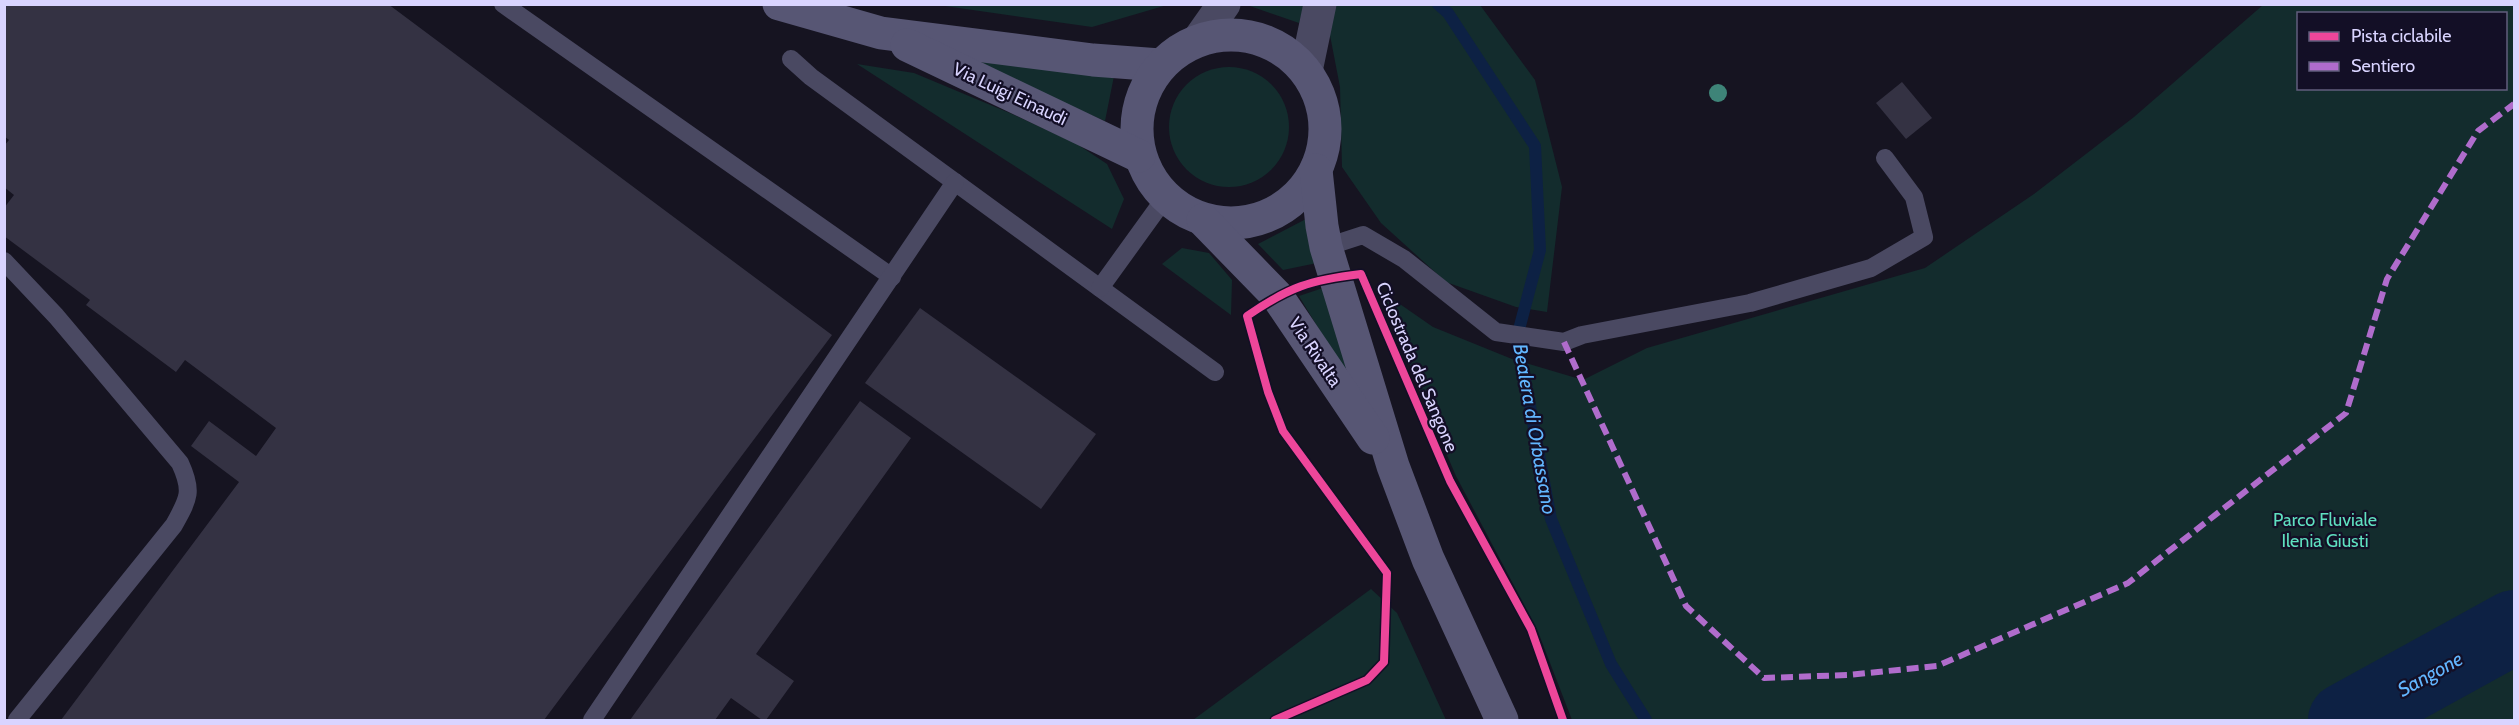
<svg xmlns="http://www.w3.org/2000/svg" width="2519" height="725" viewBox="0 0 2519 725" font-family="Cabin,sans-serif">
	<style>
		.green { fill: #132c2d; fill-rule: evenodd }
		.lines { fill: none; stroke-linecap: round; stroke-linejoin: round }
		.stream { stroke: #0d2144; stroke-width: 12 }
		.river { stroke: #0d2144; stroke-width: 74 }
		.building { fill: #343243 }
		.service { stroke: #4a4962; stroke-width: 18 }
		.tertiary { stroke: #4a4962; stroke-width: 33 }
		.secondary { stroke: #575674; stroke-width: 33 }
		.quiet { stroke: #b06ccc; stroke-width: 6; stroke-dasharray: 12 6; stroke-linecap: butt }
		.cycleway-casing { stroke: #130f26; stroke-width: 11 }
		.cycleway { stroke: #ed469a; stroke-width: 8 }
		.tree { fill: #3e8478 }
		.labels { text-anchor: middle; stroke-width: 4.5; stroke-linejoin: round; paint-order: stroke }
		.street-label { font-size: 18px; fill: #d9d4ff; stroke: #130f26 }
		.park-label { font-size: 18px; fill: #5fe0c0; stroke: #130f26 }
		.water-label { font-size: 20px; font-style: italic; fill: #62b6ff; stroke: #130f26 }
	</style>
	<rect width="100%" height="100%" fill="#161421"/>
	<g class="green">
		<polygon points="938,5 1167,5 1092,27"/>
		<polygon points="1247,5 1304,5 1299,23"/>
		<polygon points="1335,5 1480,5 1535,80 1562,187 1547,312 1516,307 1446,282 1381,223 1342,167 1340,87 1328,25"/>
		<path d="M2263,5H2514V720H1572L1537,629L1456,476L1417,385L1384,293L1433,327L1512,359L1583,380L1647,348L1925,268L2034,194L2134,117ZM2298,14H2506V88H2298Z"/>
		<polygon points="972,57 1114,76 1105,121 971,63"/>
		<polygon points="857,64 914,73 1012,114 1077,144 1107,164 1124,199 1112,229"/>
		<circle cx="1229" cy="127" r="60"/>
		<polygon points="1306,219 1317,263 1283,270 1258,244"/>
		<polygon points="1182,248 1209,253 1232,280 1231,315 1162,264"/>
		<polygon points="1326,287 1350,381 1299,296"/>
		<polygon points="1371,589 1397,613 1446,720 1193,720"/>
	</g>
	<g class="lines">
		<polyline class="stream" points="1438,4 1448,13 1535,146 1540,250 1517,337 1551,519 1611,664 1646,720"/>
		<polyline class="river" points="2345,720 2514,627"/>
	</g>
	<g class="building">
		<polygon points="4,4 388,4 832,335 544,720 61,720 239,482 191,446 209,421 256,456 276,428 185,360 176,372 86,305 90,300 4,236 4,208 14,195 4,187 4,146 9,140 4,136"/>
		<polygon points="1902,82 1932,118 1906,139 1876,103"/>
		<polygon points="920,308 1096,434 1041,509 865,383"/>
		<polygon points="860,401 911,438 756,654 794,681 766,720 762,720 731,698 715,720 630,720"/>
	</g>
	<g class="lines">
		<g class="service">
			<polyline points="503,4 892,277"/>
			<polyline points="791,59 811,77 1215,372"/>
			<polyline points="1326,247 1363,235 1404,259 1496,332 1564,342 1582,335 1750,303 1871,268 1924,237 1914,197 1885,158"/>
			<path d="M4,261L56,316L180,463C193,491 189,498 174,525L17,720"/>
			<polyline points="1100,288 1165,198"/>
			<polyline points="592,720 955,182"/>
		</g>
		<g class="tertiary">
			<polyline points="1200,38 1224,4"/>
			<polyline points="1306,71 1320,4"/>
		</g>
		<g class="secondary">
			<polyline points="779,4 881,33 1093,60 1160,65"/>
			<circle cx="1231" cy="129" r="94"/>
			<polyline points="907,45 1139,156"/>
			<polyline points="1316,170 1322,226 1326,247 1393,466 1428,559 1502,720"/>
			<polyline points="1203,220 1277,296 1373,438"/>
		</g>
		<polyline class="quiet" points="1564,342 1686,606 1764,678 1848,675 1937,666 2128,583 2346,413 2387,279 2478,131 2514,104"/>
		<defs>
			<path id="cycleway" d="M1275,720L1367,680L1384,662L1387,573L1283,431L1268,392L1247,316C1289,287 1310,280 1361,274L1450,481L1531,629L1563,720"/>
		</defs>
		<use href="#cycleway" class="cycleway-casing"/>
		<use href="#cycleway" class="cycleway"/>
	</g>
	<circle class="tree" cx="1718" cy="93" r="9"/>
	<g class="labels">
		<g class="street-label">
			<text transform="translate(1010 94) rotate(25)" y="6">Via Luigi Einaudi</text>
			<text transform="translate(1315 352) rotate(56)" y="6">Via Rivalta</text>
			<text transform="translate(1417 367) rotate(67)" y="6">Ciclostrada del Sangone</text>
		</g>
		<g class="park-label">
			<text x="2325" y="526">Parco Fluviale<tspan x="2325" dy="21">Ilenia Giusti</tspan></text>
		</g>
		<g class="water-label">
			<text transform="translate(1535 429) rotate(80)" y="7">Bealera di Orbassano</text>
			<text transform="translate(2430 674) rotate(-29)" y="7">Sangone</text>
		</g>
	</g>
	<rect width="2519" height="725" fill="none" stroke="#d9d4ff" stroke-width="12"/>
	<rect x="2297" y="12" width="210" height="78" fill="#130f26" stroke="#625e7d" stroke-width="1.5"/>
	<rect x="2309" y="32" width="30" height="9" fill="#ed469a" stroke="#625e7d" stroke-width="1.5"/>
	<text x="2351" y="42" font-size="18" fill="#d9d4ff">Pista ciclabile</text>
	<rect x="2309" y="62" width="30" height="9" fill="#b06ccc" stroke="#625e7d" stroke-width="1.5"/>
	<text x="2351" y="72" font-size="18" fill="#d9d4ff">Sentiero</text>
</svg>
